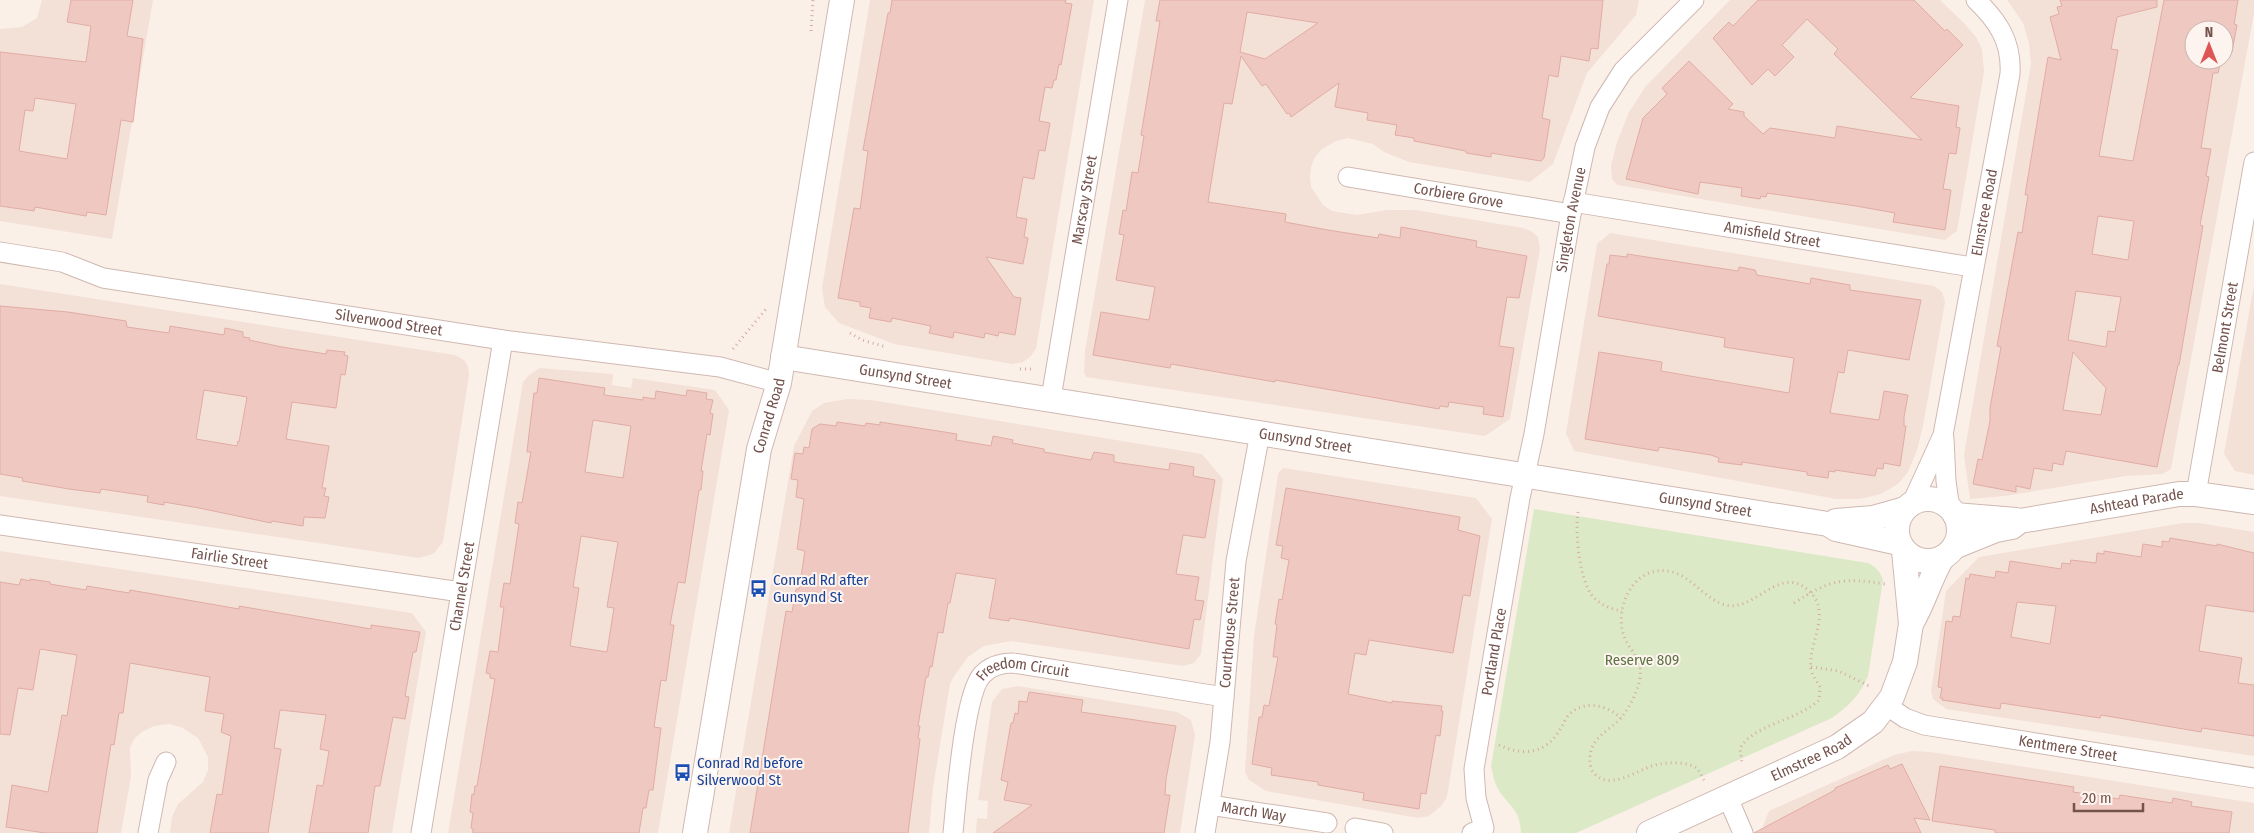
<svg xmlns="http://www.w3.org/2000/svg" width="2254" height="833" viewBox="0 0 2254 833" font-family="'Fira Sans Condensed',sans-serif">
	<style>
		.residential { fill: #f3e0d7; fill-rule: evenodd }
		.green { fill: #dce9c7 }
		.building { fill: #efc9c1; stroke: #e1aca3; fill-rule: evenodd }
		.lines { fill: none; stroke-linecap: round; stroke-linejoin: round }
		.minor-casing { stroke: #cfb8b1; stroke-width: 21 }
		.tertiary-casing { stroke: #cfb8b1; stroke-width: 26 }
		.path { stroke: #d4aca4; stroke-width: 3; stroke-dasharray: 1 4; stroke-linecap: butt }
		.minor { stroke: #fff; stroke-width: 19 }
		.tertiary { stroke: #fff; stroke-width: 24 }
		.labels { text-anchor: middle; stroke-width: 4; stroke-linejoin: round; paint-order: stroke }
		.street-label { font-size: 15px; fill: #74534d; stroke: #fef4ef }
		.transit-label { font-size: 15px; fill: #164399; stroke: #fef4ef; text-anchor: start }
		.park-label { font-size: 15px; fill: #5c7443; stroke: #fef4ef }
	</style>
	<rect width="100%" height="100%" fill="#fbf0e8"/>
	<g class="residential">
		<polygon points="42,0 153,0 112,239 0,221 0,29 22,27 37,18"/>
		<polygon points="870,0 1094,0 1036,349 1030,357 1023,362 1013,364 894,344 839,323 825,307 822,288"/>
		<polygon points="1145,0 1639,0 1636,15 1587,73 1553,164 1530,182 1409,162 1384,152 1373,144 1348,138 1336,141 1322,149 1315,157 1311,167 1310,177 1311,187 1323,205 1332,211 1357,215 1387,210 1415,210 1523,228 1531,231 1538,237 1540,249 1510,419 1485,436 1086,377 1084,372 1085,351"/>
		<polygon points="1730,0 1940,0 1965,24 1976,37 1982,49 1984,72 1957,231 1945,240 1617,185 1612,179 1611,166 1617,142 1629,112 1646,86"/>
		<path d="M2007,0H2254V13L2171,469L2163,474L2126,476L2005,496L1970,499L1964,455L2031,64L2029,43L2023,23ZM2194,30H2224V60H2194Z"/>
		<polygon points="1610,233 1934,286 1942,292 1945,302 1923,426 1917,450 1908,472 1898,484 1881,494 1860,499 1836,499 1574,451 1566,433 1597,244"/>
		<polygon points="0,284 455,355 464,360 468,366 469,375 443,542 433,554 419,558 0,496"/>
		<polygon points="2254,285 2254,475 2235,471 2224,454"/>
		<polygon points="540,368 613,374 612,385 631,388 633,378 715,390 729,410 658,833 448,833 523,382 529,375"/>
		<polygon points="847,399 871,400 1202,454 1223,479 1201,654 1194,663 1183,666 1011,641 984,646 968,657 954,676 950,684 933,788 929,833 729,833 794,446 812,411 824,403"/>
		<polygon points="1283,468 1476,498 1492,519 1447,797 1442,805 1429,816 1418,818 1266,791 1249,780 1245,772 1254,636 1278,474"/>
		<polygon points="2183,523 2199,523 2254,532 2254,756 1946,709 1933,699 1931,691 1946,591 1979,557"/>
		<polygon points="0,551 412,613 426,632 392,833 170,833 172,817 178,804 203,782 208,770 208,757 198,738 181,727 169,724 154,726 142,732 134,739 130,748 131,777 121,833 0,833"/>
		<polygon points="1018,686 1177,712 1191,720 1195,735 1180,833 976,833 977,818 987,819 988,801 978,800 992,702 1002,689"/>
		<polygon points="1912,751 1930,752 2254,803 2254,833 1766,833 1763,826 1769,811 1894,755"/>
	</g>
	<path class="green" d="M1534,509L1868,563C1876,567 1880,571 1883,580L1868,676C1860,695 1849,706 1832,718L1576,833H1521C1520,808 1509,807 1498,789C1494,782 1493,774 1491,766Z"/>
	<g class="building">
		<path d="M71,0H133L127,36L143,39L133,122L121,120L106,215L87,212L86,216L35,207L34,211L0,206V52L86,62L91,26L67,22ZM35,98L76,104L67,159L19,151L25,110L33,111Z"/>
		<polygon points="892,0 1066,0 1065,3 1072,4 1061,65 1059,64 1056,80 1054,80 1052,88 1045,87 1039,121 1050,123 1045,151 1039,150 1034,179 1023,177 1016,217 1027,219 1024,237 1028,238 1023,264 986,257 1014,297 1021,298 1015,335 999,332 998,336 985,333 984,338 954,332 953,338 929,333 931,326 892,318 891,322 869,318 871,308 860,306 860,302 838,298 854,208 860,209 868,151 863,150 888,13 890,13"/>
		<path d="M1160,0H1603L1598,49L1591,48L1589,61L1561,56L1558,77L1549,75L1542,118L1550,120L1544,158L1541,161L1491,153V157L1466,153V151L1414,141V138L1395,135L1397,125L1367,120L1368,113L1335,107L1339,83L1291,117L1289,113L1287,114L1266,84L1262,86L1241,56L1232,104L1224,103L1208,202L1286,214L1285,222L1328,230L1378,238L1379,234L1400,238L1401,227L1477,241L1476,247L1527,256L1519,298L1507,297L1499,346L1514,348L1503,417L1483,414L1484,407L1449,402L1448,407L1440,406L1439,409L1275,380V382L1171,364L1170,368L1093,355L1101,312L1149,320L1155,287L1116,280L1124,235L1119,234L1123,210L1126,211L1132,172L1138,173L1144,136L1141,135L1160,21H1156ZM1247,12L1318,23L1265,59L1240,52Z"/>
		<polygon points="1758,0 1914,0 1945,31 1947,29 1963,45 1910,98 1959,106 1956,127 1960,128 1956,154 1949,153 1943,189 1951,190 1945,230 1893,222 1895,213 1856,206 1767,193 1766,197 1761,196 1760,199 1741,196 1742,188 1700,182 1698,194 1626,179 1643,118 1667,94 1662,88 1689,61 1733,104 1728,109 1744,112 1744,116 1763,134 1770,128 1835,138 1837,126 1922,140 1834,54 1838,49 1807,19 1782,45 1794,57 1775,76 1768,69 1752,85 1713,38 1729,22 1733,26"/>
		<path d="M2060,0H2157V7L2117,17L2111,49L2118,50L2099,156L2133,161L2164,0H2238L2234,24L2237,25L2232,52L2224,51V30H2194V60H2221L2218,73H2213L2201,148L2211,149L2206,176L2209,177L2200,225L2203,226L2179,365H2178L2157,467L2066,451L2063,465L2053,463L2052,471L2034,468L2030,489L2016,486V492L1973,484L1978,459L1982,460L1990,421V408L2001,347L1997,346L2018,232L2022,233L2028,195H2025L2048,57L2061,60L2050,17L2059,14L2057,7L2062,6ZM2098,216L2134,221L2128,260L2092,254ZM2076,291L2121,297L2115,332L2108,331L2106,347L2068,340ZM2073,352L2106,388L2101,415L2063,410Z"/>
		<polygon points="1627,254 1738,271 1739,267 1755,270 1757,275 1810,284 1811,278 1827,281 1850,285 1850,290 1921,300 1909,360 1848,350 1844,373 1838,372 1830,413 1879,420 1884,391 1908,395 1904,417 1904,426 1906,426 1900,466 1884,463 1883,469 1877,468 1875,476 1835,470 1835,472 1829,471 1828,478 1807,475 1807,472 1742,462 1742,465 1718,462 1719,458 1711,455 1659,447 1658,451 1585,439 1599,352 1662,362 1661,371 1789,393 1794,358 1724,347 1725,338 1598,316 1607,264 1609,264 1610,255 1627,257"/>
		<path d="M0,306L68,312L126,321L127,327L169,333L170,326L224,335L225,328L243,332V337L250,338L249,340L282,347L326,354L327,350L345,352L344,355L348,356L345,375L341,374L336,408L292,402L286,439L329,446L322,488H326L324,496L329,497L325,518L304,517L303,526L272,521L271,523L199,508L164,502V505L147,502L148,496L101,489L100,493L69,489L22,481L23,478L0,474ZM204,390L247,397L239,442L238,441L237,446L196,439Z"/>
		<path d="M539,378L605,388L604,395L643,400V397L655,399L656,391L686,396L687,390L707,393L706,399L713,400L710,413L713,414L710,435L707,434L701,471H703L701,490H699L685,583L678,582L670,625H674L666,681L661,680L654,727L661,728L653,790H649L646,808H643L639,833H473V829L471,828L473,813L470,812L472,794L474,795L475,786H477L495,679L490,678V674L486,673L490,651L498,652L504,607H500L504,583L510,584L519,524L515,523L518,502L522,503L531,452H527L529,434L534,393H537ZM593,420L631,426L623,478L585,472ZM581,536L618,542L607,607L614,608L607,652L570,646L579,588L573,587Z"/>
		<polygon points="837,422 865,426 866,423 880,425 880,422 938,431 957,434 956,440 991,446 993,436 1013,440 1012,443 1044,449 1044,452 1091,460 1094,452 1114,455 1114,462 1169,470 1170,463 1194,467 1193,476 1215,480 1205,538 1183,535 1176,574 1199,577 1195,600 1204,601 1200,620 1194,619 1189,649 1010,618 1009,621 989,618 996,579 956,573 950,603 948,603 943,633 938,632 932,667 930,666 928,677 926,677 918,726 920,726 918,738 920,739 908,833 750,833 786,611 792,612 796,589 799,589 805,551 797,549 804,499 796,497 798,480 791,479 795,453 803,454 804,447 809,448 812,429 820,424 836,426"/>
		<polygon points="1286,488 1460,517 1458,530 1480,536 1470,596 1463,595 1453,653 1369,640 1366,655 1355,653 1348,694 1392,703 1392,701 1442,706 1441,711 1443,711 1440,736 1436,735 1426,794 1421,793 1419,809 1363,800 1364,793 1318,785 1318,782 1271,775 1272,768 1252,764 1259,717 1262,717 1264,705 1269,706 1278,657 1273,657 1277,625 1275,624 1279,599 1282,600 1289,560 1281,558 1283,546 1276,545"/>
		<path d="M2170,538L2217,546V544L2254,553V612L2206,605L2199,651L2242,658L2238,683L2254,685V736L2202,728L2201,732L2101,715L2100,718L2001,703L2000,709L1942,700L1943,698H1940L1942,688L1938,687L1946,621L1952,622L1953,616L1960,617L1966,578L1969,579L1970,574L1995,578L1996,571L2008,573L2010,561L2061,569L2062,563L2070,564L2071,560L2096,563L2097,553L2104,554V551L2141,557L2143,544L2162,547V541L2169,542ZM2017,602L2056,606L2050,644L2011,637Z"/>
		<polygon points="21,579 30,581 30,579 50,582 50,584 86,590 87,586 129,593 130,590 239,609 239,606 371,629 371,625 420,632 416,652 413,652 405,696 409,697 405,719 393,717 380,786 375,786 368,833 309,833 317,785 323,786 329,751 320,749 326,715 280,710 274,748 281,749 268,833 210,833 217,794 222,795 231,736 221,732 224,714 205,711 210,677 130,663 123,713 119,713 114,745 111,744 97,833 45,833 6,827 12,785 48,792 62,715 67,716 77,655 40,649 33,690 18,688 10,735 0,734 0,582 19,585"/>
		<polygon points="1029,692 1083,700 1081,712 1176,726 1166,779 1165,795 1170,795 1164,833 993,833 1032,805 1004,800 1008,782 1001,780 1011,723 1013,723 1015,713 1018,714 1019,701 1027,702"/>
		<polygon points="1902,764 1930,820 1914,818 1921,833 1754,833 1820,798 1835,790 1835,788 1888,765 1890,769"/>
		<polygon points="1940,766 2074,787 2073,792 2119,799 2120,795 2172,803 2173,798 2192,802 2191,806 2232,812 2229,833 1995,833 1995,830 1932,821"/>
	</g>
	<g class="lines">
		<defs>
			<g id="minor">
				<path id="s1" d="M1348,177L1571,214"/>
				<path id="s2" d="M1573,202L1972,267"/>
				<path id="s3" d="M0,252L62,262L103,278L503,340L720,367L779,383"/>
				<path id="s4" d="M1051,398L1118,0"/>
				<polyline points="1944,438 1946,481 1950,509"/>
				<path id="s5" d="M2196,494L2254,162"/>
				<path id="s6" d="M1912,503L1943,435L2010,74C2012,42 1998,21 1976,0"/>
				<path id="s7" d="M0,525L461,592"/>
				<path id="s8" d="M1886,705L1905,718L1924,725L2254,778"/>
				<polyline points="1728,798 1743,833"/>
				<path id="s9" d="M1210,805L1327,823"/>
				<polyline points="1355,828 1383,833"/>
				<polyline points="148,833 158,780 166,762"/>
				<path id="s10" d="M421,833L503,340"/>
				<path id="s11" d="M953,833C956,803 964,694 982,675C990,666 1001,663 1013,663L1224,697"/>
				<path id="s12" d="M1205,833L1220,742L1236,561L1260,433"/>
				<path id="s13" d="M1472,833L1484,828L1476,798L1474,769L1520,498L1534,434L1571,214L1585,147L1600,107L1623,71L1694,0"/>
			</g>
			<g id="tertiary">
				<path id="s14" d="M783,357L1828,524L1836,529L1899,543"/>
				<circle cx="1928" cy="530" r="31"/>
				<polyline points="1955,515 2016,520"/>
				<polyline points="1836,521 1873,518 1905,509"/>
				<path id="s15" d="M1954,547L1996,530L2012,527L2020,521L2179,494H2196L2254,502"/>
				<path d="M1912,622C1924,602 1930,578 1942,558"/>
				<path id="s16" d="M695,833L759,449L779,383L842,0"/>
				<path id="s17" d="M1649,833L1837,747L1873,722L1892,697L1905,662L1911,624L1904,551"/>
			</g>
		</defs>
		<use href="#minor" class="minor-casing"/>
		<use href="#tertiary" class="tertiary-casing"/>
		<g class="path">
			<polyline points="811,31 813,0"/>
			<polyline points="850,333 862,340 886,347"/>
			<polyline points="733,349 766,309"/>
			<polyline points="1020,369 1035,369"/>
			<path d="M1578,512C1575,533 1579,576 1591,594C1598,604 1610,609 1622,611"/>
			<path d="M1794,603C1830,580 1842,577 1885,584"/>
			<polyline points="1811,667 1839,671 1869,686"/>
			<path d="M1499,745C1520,755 1543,755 1557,734C1561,729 1563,723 1567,717C1581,699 1606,704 1621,718"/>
			<path d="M1704,780L1697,768C1684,761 1668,762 1655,765C1634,771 1607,794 1591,769C1585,739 1605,735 1621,718C1627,711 1633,700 1636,692C1650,656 1627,655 1622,629C1617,598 1639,563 1672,572C1695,577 1712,611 1738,605C1762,600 1784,567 1809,591C1833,613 1807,644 1811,670C1813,677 1817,681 1820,687L1819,700C1799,720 1751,725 1740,749L1742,763"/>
		</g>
		<use href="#minor" class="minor"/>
		<use href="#tertiary" class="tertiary"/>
	</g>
	<defs>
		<symbol id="bus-bare" viewBox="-9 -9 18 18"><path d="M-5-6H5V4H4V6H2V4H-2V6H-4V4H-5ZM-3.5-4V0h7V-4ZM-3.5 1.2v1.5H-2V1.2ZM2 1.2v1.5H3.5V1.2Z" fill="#1a4fb4" stroke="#fef4ef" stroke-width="2.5" paint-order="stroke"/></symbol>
	</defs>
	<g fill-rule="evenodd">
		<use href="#bus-bare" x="746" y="576" width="25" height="25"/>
		<use href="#bus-bare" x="670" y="760" width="25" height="25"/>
	</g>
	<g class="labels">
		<g class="street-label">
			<text dy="5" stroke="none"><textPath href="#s1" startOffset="112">Corbiere Grove</textPath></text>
			<text dy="5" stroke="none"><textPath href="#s4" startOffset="201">Marscay Street</textPath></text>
			<text dy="5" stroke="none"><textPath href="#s6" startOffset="301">Elmstree Road</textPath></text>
			<text dy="5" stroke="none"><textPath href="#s13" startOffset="631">Singleton Avenue</textPath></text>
			<text dy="5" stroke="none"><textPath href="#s2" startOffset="202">Amisfield Street</textPath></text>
			<text dy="5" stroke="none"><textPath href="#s3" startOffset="396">Silverwood Street</textPath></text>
			<text dy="5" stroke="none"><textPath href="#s5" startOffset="169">Belmont Street</textPath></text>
			<text dy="5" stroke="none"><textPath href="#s14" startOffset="124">Gunsynd Street</textPath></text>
			<text dy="5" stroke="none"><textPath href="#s16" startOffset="424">Conrad Road</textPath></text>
			<text dy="5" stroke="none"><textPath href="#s14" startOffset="529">Gunsynd Street</textPath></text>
			<text dy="5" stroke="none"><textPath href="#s15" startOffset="190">Ashtead Parade</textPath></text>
			<text dy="5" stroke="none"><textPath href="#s14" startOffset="934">Gunsynd Street</textPath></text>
			<text dy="5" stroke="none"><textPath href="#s7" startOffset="232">Fairlie Street</textPath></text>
			<text dy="5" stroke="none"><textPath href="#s10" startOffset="250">Channel Street</textPath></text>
			<text dy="5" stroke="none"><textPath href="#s12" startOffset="202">Courthouse Street</textPath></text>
			<text dy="5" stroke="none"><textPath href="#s13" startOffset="192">Portland Place</textPath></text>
			<text dy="5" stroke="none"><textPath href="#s11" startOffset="205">Freedom Circuit</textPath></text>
			<text dy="5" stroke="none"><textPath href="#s8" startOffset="189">Kentmere Street</textPath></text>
			<text dy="5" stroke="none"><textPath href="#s17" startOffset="179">Elmstree Road</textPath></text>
			<text dy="5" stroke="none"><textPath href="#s9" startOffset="44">March Way</textPath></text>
		</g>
		<g class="transit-label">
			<text x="773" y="585">Conrad Rd after<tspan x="773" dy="17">Gunsynd St</tspan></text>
			<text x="697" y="768">Conrad Rd before<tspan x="697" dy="17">Silverwood St</tspan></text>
		</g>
		<g class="park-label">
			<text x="1642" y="665">Reserve 809</text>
		</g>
	</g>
	<g transform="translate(2209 45)"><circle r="24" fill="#fef4ef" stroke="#c7b4ae"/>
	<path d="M0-4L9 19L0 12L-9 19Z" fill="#de5555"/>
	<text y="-8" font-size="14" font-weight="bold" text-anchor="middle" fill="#74534d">N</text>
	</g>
	<path d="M2074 803v8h69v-8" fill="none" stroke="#74534d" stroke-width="2.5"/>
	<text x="2082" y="803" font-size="15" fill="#74534d" stroke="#fef4ef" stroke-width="4" paint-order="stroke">20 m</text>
</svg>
